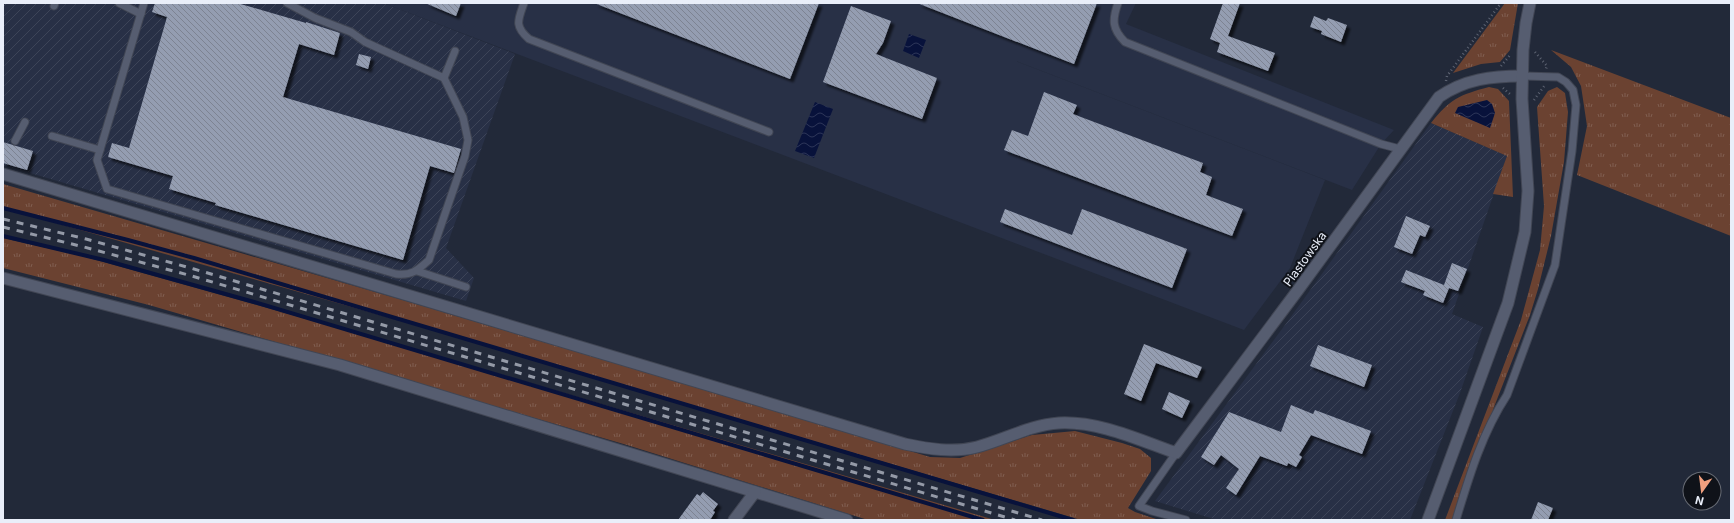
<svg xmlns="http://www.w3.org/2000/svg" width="1734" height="523" viewBox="0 0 1734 523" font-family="Inter,sans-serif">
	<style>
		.built { fill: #283046 }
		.industrial { fill: url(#industrial-furrows) }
		.grass { fill: url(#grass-tufts) }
		.water { fill: url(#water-waves) }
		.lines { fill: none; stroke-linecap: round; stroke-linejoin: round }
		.stream { stroke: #08123b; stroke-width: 4 }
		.building { fill: url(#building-back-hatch); filter: url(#shadow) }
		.service-casing { stroke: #414654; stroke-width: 9 }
		.minor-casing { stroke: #414654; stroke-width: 13 }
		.tertiary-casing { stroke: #414654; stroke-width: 13 }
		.path { stroke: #5e6473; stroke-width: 2.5; stroke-dasharray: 1 3; stroke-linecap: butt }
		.service { stroke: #565d70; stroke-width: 7 }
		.minor { stroke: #565d70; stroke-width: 11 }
		.tertiary { stroke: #565d70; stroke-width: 11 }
		.rail { stroke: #949aa7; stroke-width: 3; stroke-dasharray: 7 7; stroke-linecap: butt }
		.labels { text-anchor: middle; stroke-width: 4; stroke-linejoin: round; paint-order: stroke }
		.street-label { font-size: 12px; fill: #e9eef9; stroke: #0f1219 }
	</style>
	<defs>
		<pattern id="industrial-furrows" width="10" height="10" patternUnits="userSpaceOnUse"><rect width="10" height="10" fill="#283046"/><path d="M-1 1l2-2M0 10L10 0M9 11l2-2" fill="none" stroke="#3d4458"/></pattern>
		<pattern id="grass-tufts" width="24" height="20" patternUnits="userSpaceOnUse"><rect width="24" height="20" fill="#6b4231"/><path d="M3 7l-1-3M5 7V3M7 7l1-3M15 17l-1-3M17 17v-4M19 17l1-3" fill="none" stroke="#805e50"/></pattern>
		<pattern id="water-waves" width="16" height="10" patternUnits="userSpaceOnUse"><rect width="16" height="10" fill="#08123b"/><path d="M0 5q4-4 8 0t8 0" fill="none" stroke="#2c3558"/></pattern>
		<pattern id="building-back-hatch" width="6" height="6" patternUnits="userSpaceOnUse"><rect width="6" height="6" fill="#949db1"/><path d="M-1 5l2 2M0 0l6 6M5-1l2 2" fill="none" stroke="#7d8392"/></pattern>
		<filter id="shadow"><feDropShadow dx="3.5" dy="3.5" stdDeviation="1" flood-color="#0009"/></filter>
	</defs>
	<rect width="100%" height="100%" fill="#222939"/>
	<polygon class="built" points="383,3 1136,3 1126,24 1394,130 1381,144 1352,190 974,45 1325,180 1290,268 1244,330"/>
	<g class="industrial">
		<polygon points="3,3 383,3 515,54 446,248 474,278 466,301 3,165"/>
		<polygon points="1431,123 1507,156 1452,314 1483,327 1460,393 1410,520 1217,520 1155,501 1285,325"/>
	</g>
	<g class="grass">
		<polygon points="1505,3 1518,3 1510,50 1500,62 1481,64 1453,73"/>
		<polygon points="1551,50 1731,118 1731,236 1577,175 1587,126 1581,86 1571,67"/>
		<path d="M1489,87L1498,89L1509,101L1513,197L1493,194L1507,156L1431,123C1450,99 1459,95 1489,87Z"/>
		<polygon points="1557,87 1565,93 1568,112 1564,162 1551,236 1538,289 1530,315 1494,407 1457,520 1445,520 1521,320 1540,250 1544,206 1537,107 1548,91"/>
		<polygon points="3,184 413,303 930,457 960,458 1032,435 1075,431 1122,443 1140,449 1151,458 1151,471 1128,508 1135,512 1159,520 1081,520 542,361 3,208"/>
		<polygon points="3,238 82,256 435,355 995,520 868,520 627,445 149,305 3,268"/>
	</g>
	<g class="water">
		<polygon points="909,34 926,40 919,58 903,51"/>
		<polygon points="1487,100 1492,104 1495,113 1490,128 1455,113 1458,107"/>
		<polygon points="815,102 833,109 814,158 795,151"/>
	</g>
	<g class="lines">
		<g class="stream">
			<polyline points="3,208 128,240 194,258 1073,520"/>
			<polyline points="3,236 104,260 254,302 983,520"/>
		</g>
	</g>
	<g class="building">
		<polygon points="155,3 237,3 306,23 306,22 340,33 334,55 299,44 283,97 461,149 454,173 430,166 403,260 215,205 216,203 169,189 173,176 108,157 112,143 129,148 167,17 152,12"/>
		<polygon points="425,3 461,3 456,16"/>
		<polygon points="594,3 819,3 790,79"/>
		<polygon points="917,3 1097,3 1074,64"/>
		<polygon points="1223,3 1240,3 1228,36 1275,53 1268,71 1217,52 1220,43 1210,39"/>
		<polygon points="851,6 891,21 883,43 876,54 937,78 922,119 823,82"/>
		<polygon points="1314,16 1326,21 1328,18 1347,25 1341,42 1321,34 1322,31 1310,27"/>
		<polygon points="359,54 371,57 368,69 356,65"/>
		<polygon points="1044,92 1077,105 1073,114 1203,163 1200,172 1212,177 1206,195 1243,209 1232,236 1004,150 1012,130 1028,136"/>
		<polygon points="3,142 33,151 27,170 3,163"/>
		<polygon points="1005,209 1072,235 1082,209 1187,249 1172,288 1000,222"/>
		<polygon points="1406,216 1430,226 1425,237 1420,235 1412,254 1394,247"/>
		<polygon points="1452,263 1467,269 1458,291 1449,288 1443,303 1423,295 1425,291 1401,282 1406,270 1444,285"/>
		<polygon points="1144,344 1202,367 1197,378 1156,363 1141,401 1124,394"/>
		<polygon points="1318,345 1372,365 1364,387 1310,366"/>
		<polygon points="1169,392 1190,401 1182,418 1162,409"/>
		<polygon points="1291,405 1313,414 1315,410 1371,431 1362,454 1311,435 1299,455 1302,457 1296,467 1288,463 1287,466 1260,456 1236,495 1226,488 1239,469 1221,455 1214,465 1201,457 1229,412 1281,432"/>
		<polygon points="703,492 718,504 713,511 715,512 710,520 678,520 697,494 700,496"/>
		<polygon points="1538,502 1553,508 1548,520 1531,520"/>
	</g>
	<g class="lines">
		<defs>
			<g id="service">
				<polyline points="119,3 141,14"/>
				<path d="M144,3L97,160L107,189L396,274C412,276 418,270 429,260L465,156L468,140L463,117L444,78L365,42L351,32L315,18L287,3"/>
				<path d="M524,3C518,20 514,26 529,39L769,132"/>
				<path d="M1118,3C1112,20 1112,29 1125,42L1381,144L1400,149"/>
				<polyline points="54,6 55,3"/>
				<polyline points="444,78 455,51"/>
				<polyline points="52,136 100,150"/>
				<polyline points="15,141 25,122"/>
				<polyline points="417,271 466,287"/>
				<polyline points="1176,453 1139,506 1152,511 1186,520"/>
				<path d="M1456,520C1469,477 1482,433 1507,395L1555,265L1572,151L1576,105L1573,90L1566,82L1558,77L1522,76"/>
			</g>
			<g id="minor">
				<path d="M3,174L905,444C929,449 953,453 977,447C1004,440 1030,425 1059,423C1099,421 1139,440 1176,453L1298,290L1439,97C1465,79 1492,76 1522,76"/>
				<polyline points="3,278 340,365 847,520"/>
				<polyline points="734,520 755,492"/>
			</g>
			<polyline id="tertiary" points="1428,520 1508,303 1525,232 1528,191 1522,99 1523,50 1526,23 1530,3"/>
		</defs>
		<use href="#service" class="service-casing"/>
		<use href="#minor" class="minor-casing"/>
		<use href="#tertiary" class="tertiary-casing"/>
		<g class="path">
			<polyline points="1535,52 1547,66 1546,69"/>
			<polyline points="1501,66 1511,54"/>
			<polyline points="1446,81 1447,76 1501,3"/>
			<polyline points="1503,88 1511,95"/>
			<polyline points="1534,100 1545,85"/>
		</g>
		<use href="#service" class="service"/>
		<use href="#minor" class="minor"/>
		<use href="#tertiary" class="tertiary"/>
		<g class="rail">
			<polyline points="3,219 86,239 194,269 1042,520"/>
			<polyline points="3,227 84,247 192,276 1015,520"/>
		</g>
	</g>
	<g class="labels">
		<g class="street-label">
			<text transform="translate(1305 259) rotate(-54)" y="4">Piastowska</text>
		</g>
	</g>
	<rect width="1734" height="523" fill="none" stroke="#e9eef9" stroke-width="8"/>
	<g transform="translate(1702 491) rotate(194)"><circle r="19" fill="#0f1219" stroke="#666a73"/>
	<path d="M0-3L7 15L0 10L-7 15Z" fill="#f2a07f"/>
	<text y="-6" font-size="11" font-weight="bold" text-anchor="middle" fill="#e9eef9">N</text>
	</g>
</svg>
